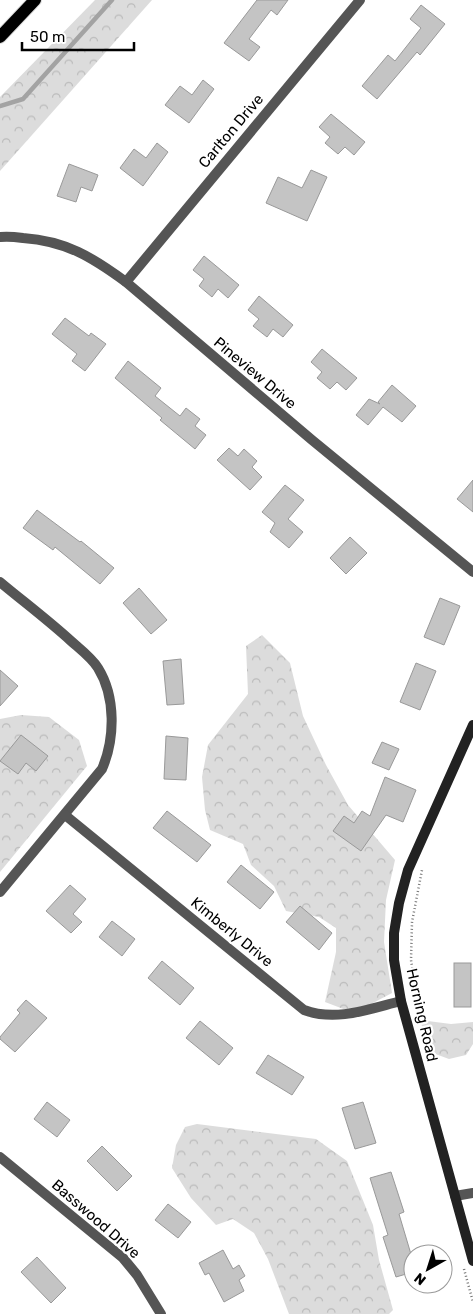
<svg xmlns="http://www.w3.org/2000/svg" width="473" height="1314" viewBox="0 0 473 1314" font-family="Rubik,sans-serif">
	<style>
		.forest { fill: url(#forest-crowns) }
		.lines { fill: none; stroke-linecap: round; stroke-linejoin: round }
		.stream { stroke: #a3a3a3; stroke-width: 4.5 }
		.building { fill: #c4c4c4; stroke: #999 }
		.primary-casing { stroke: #dbdbdb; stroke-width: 14 }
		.path { stroke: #777; stroke-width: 2.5; stroke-dasharray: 1 2.5; stroke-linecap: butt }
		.street { stroke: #555; stroke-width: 10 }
		.secondary { stroke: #222; stroke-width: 10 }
		.primary { stroke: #000; stroke-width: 12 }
		.labels { text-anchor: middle; stroke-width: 4.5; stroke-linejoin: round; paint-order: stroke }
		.street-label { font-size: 15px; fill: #000; stroke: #fff }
	</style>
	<defs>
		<pattern id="forest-crowns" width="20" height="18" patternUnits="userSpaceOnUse" patternTransform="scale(1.25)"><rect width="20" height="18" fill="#dcdcdc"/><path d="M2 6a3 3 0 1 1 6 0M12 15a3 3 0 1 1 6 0" fill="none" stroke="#bbb"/></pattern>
	</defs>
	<rect width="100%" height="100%" fill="#fff"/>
	<g class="forest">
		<polygon points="95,0 152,0 0,171 0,97"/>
		<polygon points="262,635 290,663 303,716 326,765 348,805 395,860 386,900 384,942 392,993 354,1013 325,1002 336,952 336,928 319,917 286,911 274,886 251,865 243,844 210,830 205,810 202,777 208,745 248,694 246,646"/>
		<polygon points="21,715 49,717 79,740 87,766 0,872 0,719"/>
		<polygon points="420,1020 451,1024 473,1022 473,1044 466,1055 449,1059 430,1052"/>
		<polygon points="197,1124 316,1139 347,1161 373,1225 379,1260 393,1310 389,1314 289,1314 268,1259 254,1233 233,1219 216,1225 191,1198 172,1168 176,1145 185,1127"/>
	</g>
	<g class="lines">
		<polyline class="stream" points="0,106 23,99 112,0"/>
	</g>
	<g class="building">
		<polygon points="257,0 288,0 277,15 271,10 249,39 260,47 249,61 224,43"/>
		<polygon points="421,5 445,24 420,55 417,52 377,99 362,86 388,55 395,61 421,28 410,19"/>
		<polygon points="203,80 214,89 189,123 165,105 180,86 192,95"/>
		<polygon points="331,114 365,142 354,155 345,147 338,154 325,143 330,137 319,127"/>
		<polygon points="157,143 168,152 143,186 120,168 134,149 146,158"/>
		<polygon points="69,164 98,175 92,191 81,187 76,202 57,196"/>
		<polygon points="311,170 327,177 307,221 266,203 278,177 302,188"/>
		<polygon points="204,256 239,285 228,298 218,289 212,297 199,286 204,279 193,270"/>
		<polygon points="259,296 293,325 283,337 273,329 267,337 253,326 259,319 248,310"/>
		<polygon points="65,318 89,336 91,333 106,344 85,371 72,361 77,354 52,334"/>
		<polygon points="322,349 357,378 346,390 337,382 330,389 317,378 322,372 311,362"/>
		<polygon points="128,361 161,388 155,396 180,416 186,408 200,419 195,426 206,435 195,449 160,420 162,418 115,378"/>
		<polygon points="392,385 416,406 402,422 383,407 368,425 356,415 369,399 380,404 378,402"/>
		<polygon points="229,448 238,456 244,449 257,461 252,467 262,477 250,490 217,460"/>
		<polygon points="473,480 473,512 457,499"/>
		<polygon points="285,485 304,500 288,519 303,532 289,548 270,532 275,523 262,512"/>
		<polygon points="37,510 80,542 81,541 114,568 100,584 55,547 53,550 23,528"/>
		<polygon points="350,537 367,553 346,574 330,558"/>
		<polygon points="139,588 167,620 151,634 123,603"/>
		<polygon points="440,598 460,606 444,645 424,637"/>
		<polygon points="181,659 184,704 167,705 163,661"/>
		<polygon points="416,663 436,671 420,710 400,702"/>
		<polygon points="0,670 18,686 0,706"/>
		<polygon points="21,735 48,756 36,771 26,763 18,774 0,761"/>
		<polygon points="166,736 188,738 186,780 164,779"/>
		<polygon points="382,742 399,749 389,770 372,763"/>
		<polygon points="385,777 416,790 403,822 386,815 361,851 333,831 344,816 354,823 362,811 370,816"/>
		<polygon points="167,811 211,845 197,862 153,828"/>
		<polygon points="241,865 274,892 260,909 227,882"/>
		<polygon points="70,885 86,899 73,914 82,922 71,933 46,911"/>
		<polygon points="300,906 332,933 319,950 286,922"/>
		<polygon points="112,921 135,939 122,956 99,937"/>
		<polygon points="162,961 194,988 180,1005 148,978"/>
		<rect x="454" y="963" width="17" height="44"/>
		<polygon points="26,1000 47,1018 15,1052 0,1039 0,1037 20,1013 17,1010"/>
		<polygon points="200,1021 233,1048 219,1065 186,1038"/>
		<polygon points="268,1055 304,1077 292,1095 256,1073"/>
		<polygon points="47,1102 70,1120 57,1137 34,1119"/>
		<polygon points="363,1102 376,1143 355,1149 342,1108"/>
		<polygon points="102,1146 132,1176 117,1191 87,1161"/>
		<polygon points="391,1172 404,1212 399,1214 413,1261 413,1272 396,1277 383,1237 388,1235 370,1178"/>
		<polygon points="168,1204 191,1222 178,1238 155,1220"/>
		<polygon points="223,1250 233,1269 239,1265 245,1276 239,1280 244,1291 224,1302 209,1273 205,1275 199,1263"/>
		<polygon points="37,1257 66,1288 51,1303 21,1272"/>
	</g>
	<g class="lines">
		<defs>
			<polyline id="primary" points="0,37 35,0"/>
		</defs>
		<use href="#primary" class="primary-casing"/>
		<g class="path">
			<polyline points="417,1012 419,1011 411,960 412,922 422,870"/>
			<polyline points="464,1269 473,1302"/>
		</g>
		<g class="street">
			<path d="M0,237C8,236 16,237 23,238C66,241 92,257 126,282L312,440L473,572"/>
			<polyline points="126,282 360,0"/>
			<path d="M0,582C24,602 48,620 71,641C80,649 92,658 98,668C116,697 115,739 102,769L0,892"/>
			<path d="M65,815L304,1010C336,1022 369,1009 401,1001"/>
			<polyline points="0,1157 123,1258 137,1275 161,1314"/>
			<polyline points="455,1196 473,1193"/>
		</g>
		<polyline class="secondary" points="473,725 408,870 399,903 394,933 394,960 401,1001 473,1261"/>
		<use href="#primary" class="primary"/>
	</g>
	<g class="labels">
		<g class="street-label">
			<text transform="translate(231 131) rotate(-50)" y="5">Carlton Drive</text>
			<text transform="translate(255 373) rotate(40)" y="5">Pineview Drive</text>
			<text transform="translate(232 932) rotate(39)" y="5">Kimberly Drive</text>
			<text transform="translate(422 1015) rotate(77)" y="5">Horning Road</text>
			<text transform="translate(96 1219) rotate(41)" y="5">Basswood Drive</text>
		</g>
	</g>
	<g transform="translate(428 1269) rotate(219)"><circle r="24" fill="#ffffff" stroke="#999999"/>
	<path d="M0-4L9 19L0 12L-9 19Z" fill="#000000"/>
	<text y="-8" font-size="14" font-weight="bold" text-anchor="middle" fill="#000000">N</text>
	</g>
	<path d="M22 42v8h112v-8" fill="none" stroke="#000000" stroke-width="2.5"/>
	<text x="30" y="42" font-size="15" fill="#000000" stroke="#ffffff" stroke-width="4" paint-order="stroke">50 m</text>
</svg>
